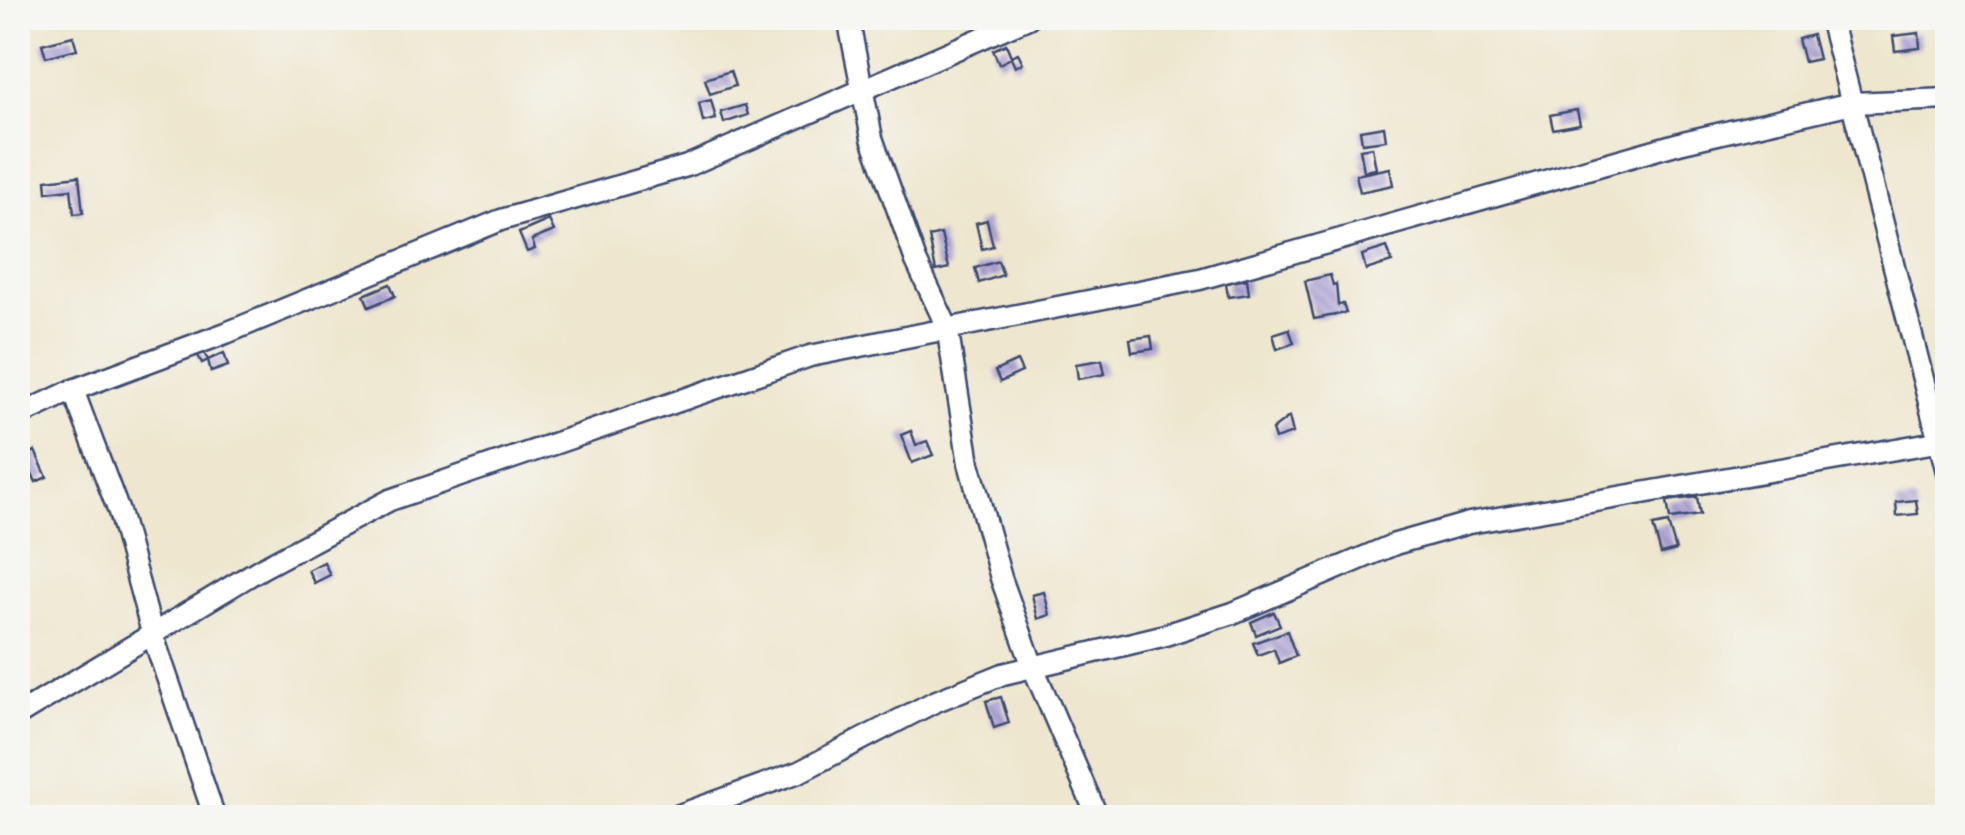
<svg xmlns="http://www.w3.org/2000/svg" width="1965" height="835" viewBox="0 0 1965 835" font-family="Alegreya,serif">
	<style>
		.building { fill: url(#building-back-hatch) }
		.lines { fill: none; stroke-linecap: round; stroke-linejoin: round }
		.street-casing { stroke: #3b4a6f; stroke-width: 25 }
		.street { stroke: #fff; stroke-width: 20 }
	</style>
	<defs>
		<pattern id="building-back-hatch" width="6" height="6" patternUnits="userSpaceOnUse" patternTransform="scale(2.5)"><rect width="6" height="6" fill="#b3a8d8"/><path d="M-1 5l2 2M0 0l6 6M5-1l2 2" fill="none" stroke="#9189b2"/></pattern>
	</defs>
	<rect width="100%" height="100%" fill="#f6f6f2"/>
	<filter id="ink" filterUnits="userSpaceOnUse"><feTurbulence type="fractalNoise" baseFrequency=".01" numOctaves="2"/><feDisplacementMap in="SourceGraphic" scale="20" xChannelSelector="R" yChannelSelector="G"/><feConvolveMatrix kernelMatrix="1 2 1 2 8 2 1 2 1" color-interpolation-filters="sRGB"/></filter>
	<filter id="wash" filterUnits="userSpaceOnUse"><feTurbulence type="fractalNoise" baseFrequency=".0048" numOctaves="4" result="noise"/><feDisplacementMap in="SourceGraphic" scale="40" xChannelSelector="R" yChannelSelector="G"/><feGaussianBlur stdDeviation="2.25" result="paint"/><feColorMatrix in="noise" values="0 0 0 0 0 0 0 0 0 0 0 0 0 0 0 0 0 1.4 0 .05"/><feComposite in="paint" operator="in"/></filter>
	<g filter="url(#wash)">
		<rect width="100%" height="100%" fill="#eee6ce"/>
		<g id="blocks">
			<g class="building">
				<polygon points="1919,33 1920,48 1895,51 1893,36"/>
				<polygon points="1812,35 1818,59 1804,62 1798,39"/>
				<polygon points="73,36 77,49 46,57 42,44"/>
				<polygon points="1006,44 1011,56 1018,53 1023,63 1015,67 1011,58 999,64 993,50"/>
				<polygon points="730,71 735,86 710,94 705,79"/>
				<polygon points="711,100 716,119 703,122 699,103"/>
				<polygon points="745,105 748,115 724,123 721,112"/>
				<polygon points="1577,110 1580,124 1553,129 1550,115"/>
				<polygon points="1384,126 1386,140 1362,143 1360,130"/>
				<polygon points="1372,147 1376,169 1364,171 1360,149"/>
				<polygon points="1390,168 1393,185 1360,192 1356,175"/>
				<polygon points="79,176 83,213 74,214 71,189 47,192 46,180"/>
				<polygon points="549,220 554,231 532,240 535,249 527,252 519,233"/>
				<polygon points="987,220 993,246 982,249 976,223"/>
				<polygon points="941,234 949,268 936,271 929,237"/>
				<polygon points="1387,247 1392,262 1366,270 1362,255"/>
				<polygon points="998,261 1003,275 979,283 975,268"/>
				<polygon points="1330,275 1333,285 1336,284 1338,305 1343,304 1346,313 1314,319 1305,281"/>
				<polygon points="1247,279 1249,294 1228,297 1226,283"/>
				<polygon points="390,284 395,296 369,307 364,295"/>
				<polygon points="1289,329 1294,343 1277,349 1273,334"/>
				<polygon points="1151,336 1153,349 1132,352 1130,339"/>
				<polygon points="203,351 208,360 224,353 228,366 211,372 208,360 202,363 197,354"/>
				<polygon points="1102,360 1105,374 1078,379 1076,364"/>
				<polygon points="1017,361 1022,372 1000,382 995,371"/>
				<polygon points="1289,417 1293,433 1275,439 1272,430"/>
				<polygon points="911,431 916,445 927,441 933,455 912,463 901,435"/>
				<polygon points="35,451 47,477 36,482 30,469 21,473 18,466 18,459"/>
				<polygon points="1697,497 1700,515 1670,519 1667,501"/>
				<polygon points="1916,500 1918,514 1897,516 1896,502"/>
				<polygon points="1668,523 1676,550 1661,554 1653,526"/>
				<polygon points="324,562 330,575 314,583 308,570"/>
				<polygon points="1044,592 1050,615 1038,619 1032,595"/>
				<polygon points="1274,612 1280,625 1256,635 1251,622"/>
				<polygon points="1287,631 1296,656 1279,663 1274,649 1258,655 1253,643"/>
				<polygon points="1001,697 1009,723 994,728 986,701"/>
			</g>
		</g>
	</g>
	<g filter="url(#ink)">
		<use href="#blocks" fill-opacity="0" stroke="#3b4a6f" stroke-width="2.5"/>
		<g class="lines">
			<defs>
				<g id="street">
					<polyline points="848,18 872,138 916,261 947,327 969,463 1001,578 1033,667 1098,818"/>
					<polyline points="1830,18 1948,476"/>
					<polyline points="73,390 119,512 153,636 215,818"/>
					<polyline points="18,416 73,390 226,333 501,220 687,166 1028,18"/>
					<polyline points="18,715 262,568 390,500 810,356 1200,279 1683,142 1852,103 1948,99"/>
					<polyline points="671,818 799,772 934,702 1003,674 1162,636 1233,613 1395,544 1469,523 1948,440"/>
				</g>
			</defs>
			<use href="#street" class="street-casing"/>
			<use href="#street" class="street"/>
		</g>
	</g>
	<rect width="1965" height="835" fill="none" stroke="#f6f6f2" stroke-width="60"/>
</svg>
